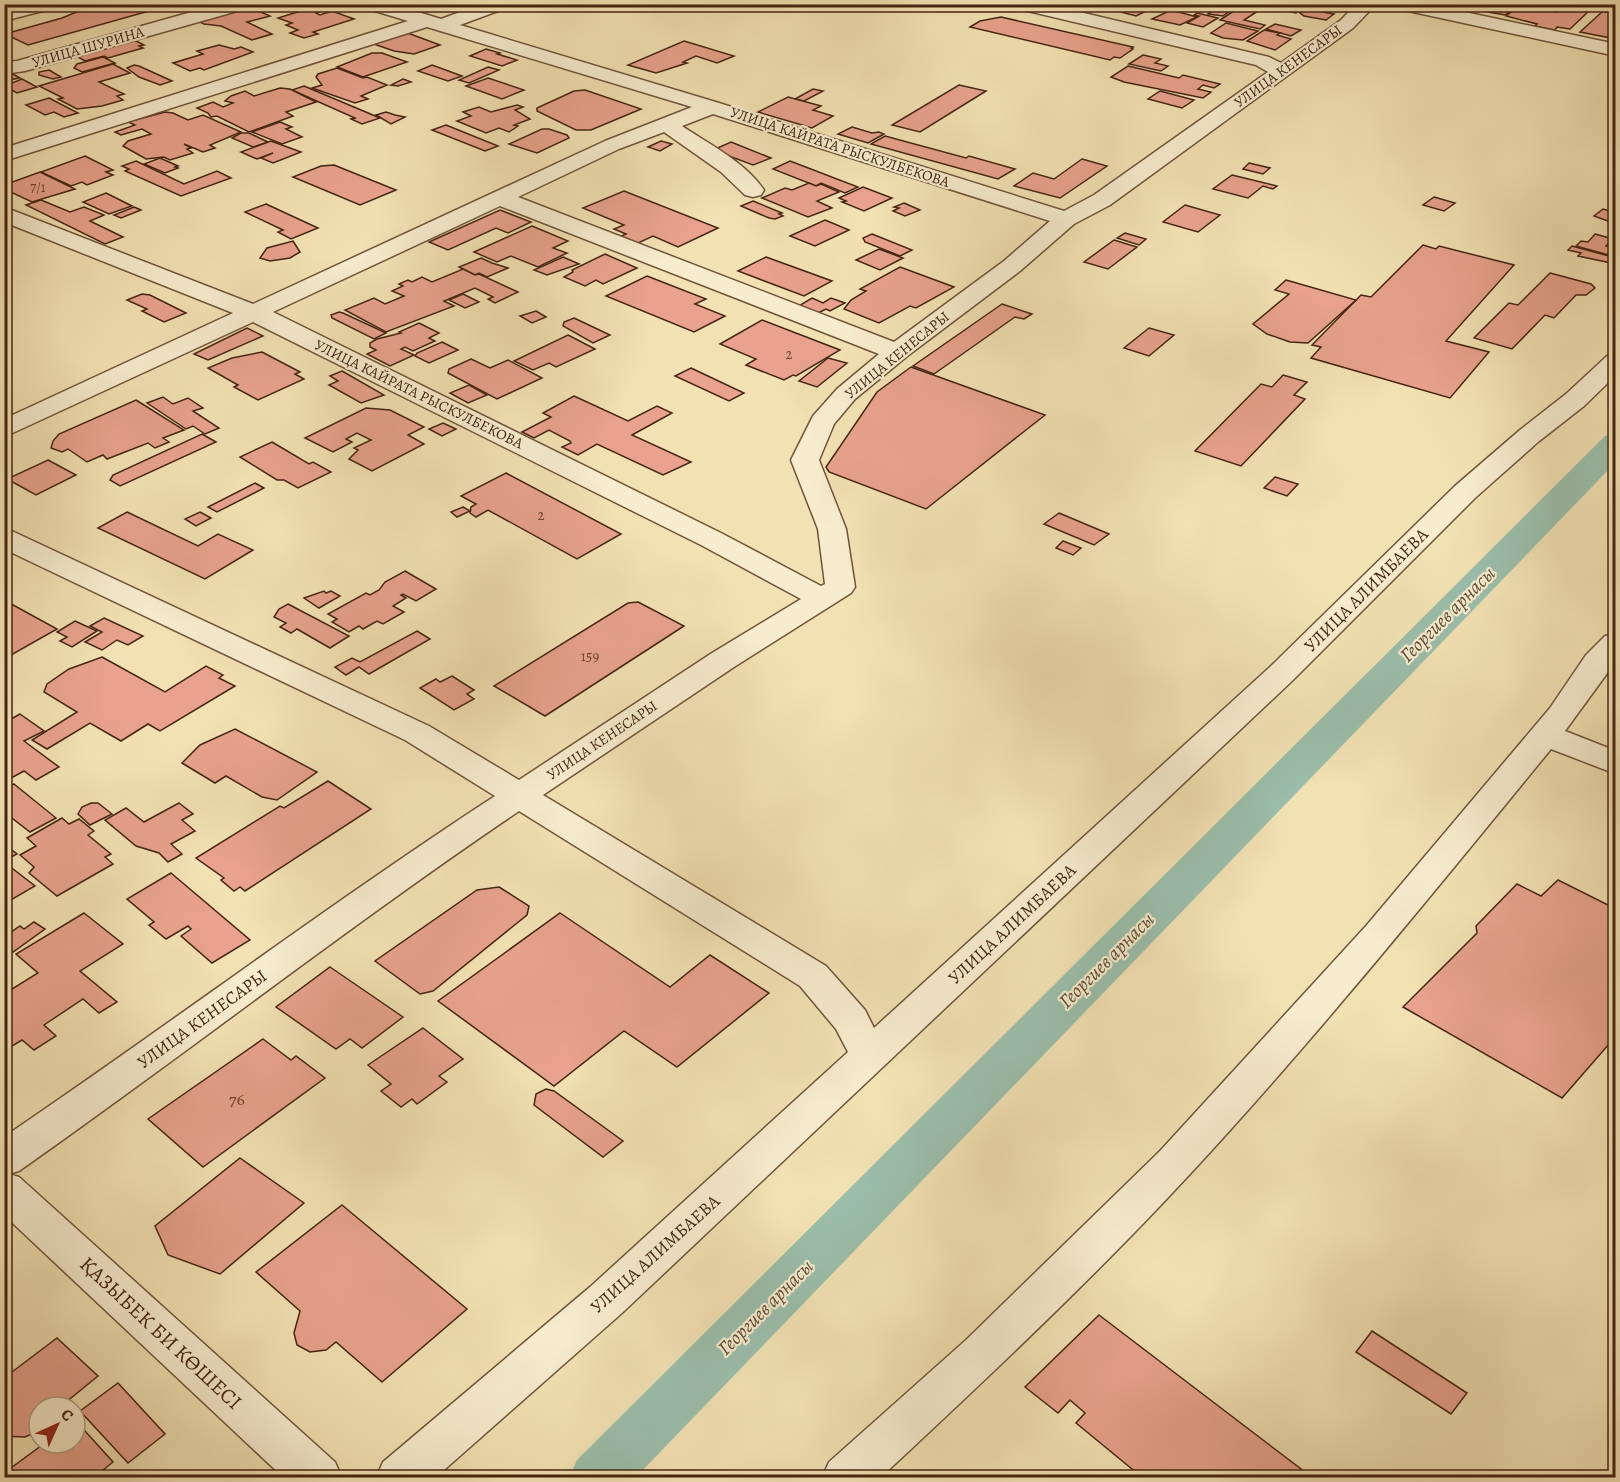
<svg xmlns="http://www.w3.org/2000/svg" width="1620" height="1482" viewBox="0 0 1620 1482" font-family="Alegreya,serif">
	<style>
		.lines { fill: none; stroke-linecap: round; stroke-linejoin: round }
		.canal { fill: #9bbeab; fill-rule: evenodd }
		.building { fill: #e8a28d; stroke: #442512; stroke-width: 1.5 }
		.street-casing { stroke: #70543a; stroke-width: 3 }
		.street { fill: #f7ecce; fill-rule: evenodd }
		.labels { text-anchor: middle; stroke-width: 4.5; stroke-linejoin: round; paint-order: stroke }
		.far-number-label { font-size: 14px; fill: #6d4431 }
		.far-street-label { font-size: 15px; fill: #442512; stroke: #f7ecce }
		.number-label { font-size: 15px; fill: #6d4431 }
		.street-label { font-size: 18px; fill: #442512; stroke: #f7ecce }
		.near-number-label { font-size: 18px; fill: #6d4431 }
		.water-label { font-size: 20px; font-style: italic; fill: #5a4b38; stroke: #f7ecce }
		.near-street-label { font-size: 21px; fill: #442512; stroke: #f7ecce }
	</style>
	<rect width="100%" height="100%" fill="#f2e1b3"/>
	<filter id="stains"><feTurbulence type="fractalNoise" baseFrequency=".00333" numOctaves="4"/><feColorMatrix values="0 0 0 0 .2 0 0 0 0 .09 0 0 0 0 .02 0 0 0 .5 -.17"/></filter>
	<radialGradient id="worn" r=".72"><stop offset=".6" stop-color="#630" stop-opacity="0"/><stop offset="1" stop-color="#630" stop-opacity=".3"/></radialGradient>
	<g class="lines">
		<polygon class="canal" points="1616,434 1616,462 635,1478 569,1478 577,1460 1605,436"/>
	</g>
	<g class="building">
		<polygon points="96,4 174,4 28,45 5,34 62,18"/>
		<polygon points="258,4 293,4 268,11"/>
		<polygon points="298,4 319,4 295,12 286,8"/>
		<polygon points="323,4 337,6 316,13 320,15 332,11 354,19 313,32 318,34 304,38 290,33 298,30 286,25 292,23 278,18"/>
		<polygon points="1088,4 1125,4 1114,11"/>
		<polygon points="1129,4 1161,4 1136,16 1117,11"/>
		<polygon points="1221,4 1237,6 1223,16 1208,14"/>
		<polygon points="1240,4 1251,4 1261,9 1244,20 1265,25 1260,29 1220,20 1237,9 1234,9"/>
		<polygon points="1265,4 1307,4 1296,13 1267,7"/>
		<polygon points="1472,4 1497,4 1487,11 1468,7"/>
		<polygon points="1499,4 1518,4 1519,5 1505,15 1488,12"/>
		<polygon points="1564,4 1591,9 1570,29 1557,27 1555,30 1535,26 1537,24 1506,16 1519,6 1556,12"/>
		<polygon points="249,7 270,16 247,22 272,34 252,40 221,26 204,24 198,21"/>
		<polygon points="1305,9 1334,14 1326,20 1304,16 1300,13"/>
		<polygon points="1171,10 1197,17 1180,25 1152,19"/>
		<polygon points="1603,11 1616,14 1616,39 1580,32"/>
		<polygon points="1197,13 1218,18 1203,27 1187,23 1199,16 1194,15"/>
		<polygon points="1001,17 1133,47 1131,48 1133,49 1120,58 1114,57 1110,60 970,27 980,21"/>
		<polygon points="1226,23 1258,31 1243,40 1223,38 1211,33"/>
		<polygon points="1275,24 1301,30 1291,36 1266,29"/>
		<polygon points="1264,30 1280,33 1277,35 1291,39 1275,50 1247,41"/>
		<polygon points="405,32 440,45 414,54 394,51 371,43"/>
		<polygon points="134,40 144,45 139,46 143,48 108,58 104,56 85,61 76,56"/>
		<polygon points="684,41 734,56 717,63 696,56 683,62 687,63 656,73 628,65"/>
		<polygon points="219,45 234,49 241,47 253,52 204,70 200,68 190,71 173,63 203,54 197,51"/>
		<polygon points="486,49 500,53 497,54 517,60 502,66 470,56"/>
		<polygon points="372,53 382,53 407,62 363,77 337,67"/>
		<polygon points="1143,55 1161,59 1155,63 1168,66 1161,71 1129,64"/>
		<polygon points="103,57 115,63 82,72 74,68 77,64"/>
		<polygon points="113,64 130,73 99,82 124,94 117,96 123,100 102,106 77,109 58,99 63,98 39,86"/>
		<polygon points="134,65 139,66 172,81 160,85 139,77 127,68"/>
		<polygon points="432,65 462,76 448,81 418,71"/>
		<polygon points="1128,66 1179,78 1183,75 1220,84 1214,88 1203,85 1198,89 1211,92 1203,98 1124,82 1111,77"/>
		<polygon points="488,67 499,70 469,83 459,80"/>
		<polygon points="337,68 363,78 367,77 387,85 361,96 368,99 355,103 312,88 322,85 316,77 318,74"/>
		<polygon points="49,70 61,77 53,79 39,75 39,72"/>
		<polygon points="11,73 20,78 4,81 4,75"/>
		<polygon points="488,78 524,90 502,99 466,86"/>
		<polygon points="22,79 37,87 17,93 4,86"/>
		<polygon points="403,79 411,82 398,86 391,85"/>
		<polygon points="959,85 986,91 920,132 892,125"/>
		<polygon points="304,86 380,118 362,124 351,119 355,118 292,90"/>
		<polygon points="280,88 290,89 316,102 286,112 293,116 249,132 217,116 211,117 208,113 197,108 213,102 223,107 233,103 225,101 231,96 245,91 254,96"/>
		<polygon points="813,89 823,91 804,101 795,99"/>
		<polygon points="585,90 641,109 591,130 576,130 537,111 537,108 574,91"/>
		<polygon points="1160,91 1194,100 1182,108 1148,99"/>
		<polygon points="788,97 821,106 813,110 833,116 812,128 758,112"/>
		<polygon points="49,98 78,113 64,117 54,112 45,115 26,105"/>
		<polygon points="517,105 523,107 515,110 530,119 514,125 518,126 509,132 499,128 486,133 457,121 471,116 463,112 479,107 491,112"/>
		<polygon points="165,112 173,113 188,120 203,115 241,132 210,145 215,148 203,152 184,144 191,148 187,149 193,153 170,160 164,157 146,159 123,146 128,141 151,134 142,129 121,135 115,132 135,125 128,122"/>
		<polygon points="386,112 395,115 405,117 391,124 376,115"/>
		<polygon points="280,122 292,127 286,129 302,137 282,144 252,132"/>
		<polygon points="446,125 498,146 485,151 432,130"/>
		<polygon points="852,127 872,133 879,132 884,134 868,143 838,134"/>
		<polygon points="542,129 549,129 567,135 569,138 537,153 509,144"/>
		<polygon points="241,133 249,133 268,142 253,147 232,138"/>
		<polygon points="885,136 966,158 969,156 1015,169 998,179 871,144"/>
		<polygon points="271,141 301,152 273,163 261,158 273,153 257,159 241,152"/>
		<polygon points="661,141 672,144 660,151 648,147"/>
		<polygon points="731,142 771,158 753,165 713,150"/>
		<polygon points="85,156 113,170 106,172 113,175 87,185 82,182 71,186 41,172"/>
		<polygon points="160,158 178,166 175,167 178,168 165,173 144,164"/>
		<polygon points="1082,159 1107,166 1060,198 1014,186 1033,173 1054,179"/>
		<polygon points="136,161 184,184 217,171 231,178 181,196 125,171 129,169 122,166"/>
		<polygon points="790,161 858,187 845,193 821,183 816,186 773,169"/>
		<polygon points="1249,163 1270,168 1263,174 1243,169"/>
		<polygon points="334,165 396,190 360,205 293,177 321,166"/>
		<polygon points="40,172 75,189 32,202 13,193 4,196 4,185"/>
		<polygon points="1232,175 1277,186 1273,189 1263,186 1248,198 1213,189"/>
		<polygon points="809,183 816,186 821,184 839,192 817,201 832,208 808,217 762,198 785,188 792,190"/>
		<polygon points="863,187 892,198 864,211 842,202 846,201 839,198"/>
		<polygon points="624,191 718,228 678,247 653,236 636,244 619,237 626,234 614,229 624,225 583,208"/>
		<polygon points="106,193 132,206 109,214 83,202"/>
		<polygon points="1434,197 1455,203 1444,211 1423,205"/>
		<polygon points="41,200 70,212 84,207 104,215 90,221 123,237 105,244 26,205"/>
		<polygon points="753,201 782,213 779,214 783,216 775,219 769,218 741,206"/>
		<polygon points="904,203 920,210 905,216 893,211 899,208 894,207"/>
		<polygon points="266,204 318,228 291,239 278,232 283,230 245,212"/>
		<polygon points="1185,205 1220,215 1198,232 1163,222"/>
		<polygon points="134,207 141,210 121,218 114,215"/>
		<polygon points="1603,209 1616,213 1616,224 1594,216"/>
		<polygon points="500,210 531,222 508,233 496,228 448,250 429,242"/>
		<polygon points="825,220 849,230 815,246 790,236"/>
		<polygon points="532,226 568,241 553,248 567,253 538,267 511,256 497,262 474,252"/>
		<polygon points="1125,233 1146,239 1139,245 1117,238"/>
		<polygon points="872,234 912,250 900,256 865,242 863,238"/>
		<polygon points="1595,234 1613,239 1606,246 1616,249 1616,257 1576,246 1581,241 1588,242"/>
		<polygon points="1114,240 1137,247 1108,269 1084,262"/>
		<polygon points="293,241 300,252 290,258 270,261 260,258 267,248"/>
		<polygon points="1423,245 1436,249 1439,246 1514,265 1446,341 1489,352 1450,398 1311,358 1321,347 1312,345 1361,295 1371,297"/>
		<polygon points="1572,246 1616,258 1616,264 1578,256 1581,253 1568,250"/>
		<polygon points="879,249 903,258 880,270 856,260"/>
		<polygon points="605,254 637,268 603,284 596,280 585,286 564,277 573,272 572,270"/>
		<polygon points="563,257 579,264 547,275 534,270"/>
		<polygon points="766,257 832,281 804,296 738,271"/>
		<polygon points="481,258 492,263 508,268 487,277 479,273 475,275 459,267"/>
		<polygon points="900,267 954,287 916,308 910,306 879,323 844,309 851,300 866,291 860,289"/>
		<polygon points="463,269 475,275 479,274 518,292 495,303 488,299 493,297 475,288 444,301 454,306 386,332 345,310 374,298 385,304 404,296 392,291 403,286 399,284 408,280 412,282 422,277 432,282"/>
		<polygon points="1550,273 1591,284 1595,288 1586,295 1576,295 1554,318 1545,315 1512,349 1474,338 1509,303 1518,305"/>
		<polygon points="647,276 706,299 695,304 725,316 694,332 606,296"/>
		<polygon points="1286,280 1356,300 1308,343 1290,342 1267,334 1253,324 1289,294 1275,290"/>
		<polygon points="142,294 150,295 186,313 164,322 142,311 147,309 127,300"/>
		<polygon points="463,294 479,302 465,308 449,300"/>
		<polygon points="812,298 823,303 831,298 845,303 830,311 826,309 816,314 797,307"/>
		<polygon points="1002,304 1032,314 1024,319 1015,317 934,374 913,366"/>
		<polygon points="536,311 546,317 532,323 520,316"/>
		<polygon points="339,312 343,313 386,333 374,339 332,318 331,315"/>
		<polygon points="574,318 610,335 593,343 563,326 564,322"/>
		<polygon points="762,320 840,350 796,376 793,375 784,380 746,365 756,359 720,344"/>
		<polygon points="419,323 439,333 429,338 435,341 413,351 405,347 401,349 414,355 390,366 367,354 376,350 370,347 370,343 377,339 401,333 399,332"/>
		<polygon points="247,328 263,336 208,360 194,354"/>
		<polygon points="1149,328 1174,335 1149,356 1124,348"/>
		<polygon points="568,335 595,349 556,367 549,363 533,370 514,361"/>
		<polygon points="442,342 458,350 429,363 415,356 417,353"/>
		<polygon points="262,352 300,372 295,374 304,379 258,400 234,387 238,385 208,368 232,358"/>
		<polygon points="828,358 847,363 817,387 799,381"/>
		<polygon points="471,359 490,368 508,360 542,378 497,399 448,373 449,369"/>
		<polygon points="911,367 1045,415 926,509 829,472 826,467 877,392"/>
		<polygon points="691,368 744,393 729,401 675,376"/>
		<polygon points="342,371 384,395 361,403 329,385 338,381 330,376"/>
		<polygon points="1283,375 1307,382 1294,395 1305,399 1241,466 1195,451 1261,384 1272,387"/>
		<polygon points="469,385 487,395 468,403 450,393"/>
		<polygon points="574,396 628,421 657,406 672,413 632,435 691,462 663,475 597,444 578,455 562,447 571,443 570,441 549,430 534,438 522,432 551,417 543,413"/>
		<polygon points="163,397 173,404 188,398 203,408 193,411 219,428 205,434 193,426 186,429 147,403"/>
		<polygon points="136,400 184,430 163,438 169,442 155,448 148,443 107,459 103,455 87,462 68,449 62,452 51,448 53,441 59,434"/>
		<polygon points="366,408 390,410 424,427 408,435 424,444 372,471 349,459 358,450 354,448 371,440 357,433 346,439 352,442 333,452 305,438"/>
		<polygon points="443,423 456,429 442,436 429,429"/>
		<polygon points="202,434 216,442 120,486 110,480 113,475"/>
		<polygon points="272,442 309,464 313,462 331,472 298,488 284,480 277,480 240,457"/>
		<polygon points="48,460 76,475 36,495 7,479"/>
		<polygon points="506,473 621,534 577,559 488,510 476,517 470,513 471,507 476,504 461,496"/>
		<polygon points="1275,477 1298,484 1287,496 1264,488"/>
		<polygon points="255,483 264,488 217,512 208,507"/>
		<polygon points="463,507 470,511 457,517 451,512"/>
		<polygon points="127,512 198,546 218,534 253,550 205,579 98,528"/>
		<polygon points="200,512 211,518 196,526 185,519"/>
		<polygon points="1059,513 1109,534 1094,545 1044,524"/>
		<polygon points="1063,541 1081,548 1073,555 1056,548"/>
		<polygon points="405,571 436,589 416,601 403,594 401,595 406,598 393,606 404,612 383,624 377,621 363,629 359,626 349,632 332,622 337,619 328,614 366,593 370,595 379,590 385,582"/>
		<polygon points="324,591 326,593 331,591 340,596 319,608 304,598"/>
		<polygon points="4,600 57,629 4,659"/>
		<polygon points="638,602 684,626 545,716 494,686 628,603"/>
		<polygon points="288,604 349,636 330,648 297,629 291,633 280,627 286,623 274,617 279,609"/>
		<polygon points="104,618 143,636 128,645 117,640 102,650 85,642 102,632 90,626"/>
		<polygon points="75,621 97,631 72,647 60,641 67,637 57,632"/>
		<polygon points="417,631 430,639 369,674 359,667 346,675 335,667 352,658 360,662"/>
		<polygon points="102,657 165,692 206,666 223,675 219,678 235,686 160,731 148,724 121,741 90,723 47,749 32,740 77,712 44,692 47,684 69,669"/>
		<polygon points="452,676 474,690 467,694 474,699 454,710 420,688 436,679 440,682"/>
		<polygon points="20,714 44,731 24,741 59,767 36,780 24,771 4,782 4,723"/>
		<polygon points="235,729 317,772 277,800 262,797 226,776 215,783 182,763 200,745"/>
		<polygon points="328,781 371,809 245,891 240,887 234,891 221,880 224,878 196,858 280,806 284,808"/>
		<polygon points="14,784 56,818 30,832 4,812 4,789"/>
		<polygon points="91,803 98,803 112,814 90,825 78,814 82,807"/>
		<polygon points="179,803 193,814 182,820 195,831 171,844 182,854 168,862 159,853 136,846 105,820 126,808 144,822"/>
		<polygon points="62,818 69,824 79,819 94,831 88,835 111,854 105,857 113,864 57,896 29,873 34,867 20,855 36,846 27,838"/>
		<polygon points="4,844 17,854 4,861"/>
		<polygon points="4,862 35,886 4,904"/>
		<polygon points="171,873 250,940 212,963 181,936 191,929 188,926 166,939 149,925 154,922 127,899"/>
		<polygon points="1558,880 1616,909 1616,1036 1562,1098 1403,1007 1477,933 1476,926 1517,884 1541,896"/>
		<polygon points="499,887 529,906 527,915 433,991 420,994 375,961 477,890"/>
		<polygon points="84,913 123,944 80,971 117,1002 99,1013 83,999 44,1025 56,1036 34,1050 22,1040 4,1051 4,994 38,973 16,954"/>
		<polygon points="560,913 670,987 710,955 769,993 677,1067 624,1031 554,1086 438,1001"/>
		<polygon points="34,922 45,929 13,952 4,947 4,937 20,926 24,929"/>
		<polygon points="330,967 403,1017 362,1048 350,1039 336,1049 276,1007"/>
		<polygon points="423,1028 463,1059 439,1076 447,1082 417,1104 412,1099 401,1107 381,1091 391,1084 368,1065"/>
		<polygon points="263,1039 291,1060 296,1056 325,1078 203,1167 148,1119"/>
		<polygon points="546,1089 554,1091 623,1141 603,1157 534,1105 536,1094"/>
		<polygon points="240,1158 304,1203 220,1274 168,1255 155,1226"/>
		<polygon points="342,1205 467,1309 382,1382 336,1342 326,1350 310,1352 297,1345 294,1333 300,1311 256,1272"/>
		<polygon points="1099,1315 1301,1469 1294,1478 1143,1478 1076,1423 1085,1413 1070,1400 1058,1413 1025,1387"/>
		<polygon points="1372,1331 1467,1393 1451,1414 1356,1352"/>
		<polygon points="57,1338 98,1376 60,1407 39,1407 39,1431 25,1437 4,1436 4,1378"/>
		<polygon points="118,1383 165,1434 128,1463 80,1411"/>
		<polygon points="76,1421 113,1462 93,1478 4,1478 4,1468 8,1470 45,1443 75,1443"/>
	</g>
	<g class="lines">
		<defs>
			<g id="street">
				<polygon points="26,4 57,4 54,8 4,21 4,10"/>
				<polygon points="220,4 251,4 248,8 25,71 4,74 4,62 17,61"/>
				<path d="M362,4H392L441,19L482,4H509L506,8L460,25L719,103L1064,211L1094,195L1268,72L1256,65L1015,8L1012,4H1046L1269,57L1281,63L1341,20L1356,4H1376L1353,28L1110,205L1074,224L1020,271L906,357L855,399L834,424L819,460L846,529L855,587L851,593L734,667L543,795L826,966L865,1010L874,1028L1271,666L1455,486L1520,430L1566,394L1607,356L1616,354V375L1584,406L1538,442L1475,498L1293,680L622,1313L435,1478H376L383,1462L590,1287L848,1052L836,1029L800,986L519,811C349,926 187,1053 19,1171L9,1174L19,1177L335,1462L342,1478H284L4,1215V1137C169,1025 328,905 495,796L405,740L4,549V529L14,532L429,726L519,780L712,653L801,599L701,545L253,322L4,437V419L233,313L4,222V207L253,304L605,141L692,107L427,27L4,161V148L408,21L365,8ZM713,114L1050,221L1004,261L894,342L518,197L619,149L664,132L721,172L745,195L753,197L761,195L764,190C745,162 709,144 682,126ZM500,206L879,354L837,389L813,416L791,460L818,529L825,584L821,586L721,533L273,312Z"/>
				<polygon points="1390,4 1427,4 1616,44 1616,56 1399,9"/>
				<path d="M1616,634V661L1565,731L1616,751V774L1551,749C1433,893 1316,1038 1190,1174C1092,1280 986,1379 880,1478H822L829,1462L966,1340L1160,1151L1366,926L1550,708L1586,655L1605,636Z"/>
			</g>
		</defs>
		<use href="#street" class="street-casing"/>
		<use href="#street" class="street"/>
	</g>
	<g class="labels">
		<g class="far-number-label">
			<text x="38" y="192">7/1</text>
			<text x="789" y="359">2</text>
		</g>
		<g class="far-street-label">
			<text transform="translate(88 47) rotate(-16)" y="5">УЛИЦА ШУРИНА</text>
			<text transform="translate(1288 66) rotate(-36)" y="5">УЛИЦА КЕНЕСАРЫ</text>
			<text transform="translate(840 147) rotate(18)" y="5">УЛИЦА КАЙРАТА РЫСКУЛБЕКОВА</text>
			<text transform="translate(897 355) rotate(-39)" y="5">УЛИЦА КЕНЕСАРЫ</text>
			<text transform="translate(419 394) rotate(26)" y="5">УЛИЦА КАЙРАТА РЫСКУЛБЕКОВА</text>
			<text transform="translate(602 740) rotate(-34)" y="5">УЛИЦА КЕНЕСАРЫ</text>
		</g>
		<g class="number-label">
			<text x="541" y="520">2</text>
			<text x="590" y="661">159</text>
		</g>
		<g class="street-label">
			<text transform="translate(1366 590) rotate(-45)" y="6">УЛИЦА АЛИМБАЕВА</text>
			<text transform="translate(1012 924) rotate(-43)" y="6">УЛИЦА АЛИМБАЕВА</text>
			<text transform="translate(202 1019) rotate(-36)" y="6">УЛИЦА КЕНЕСАРЫ</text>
			<text transform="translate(655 1254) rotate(-42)" y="6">УЛИЦА АЛИМБАЕВА</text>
		</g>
		<g class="near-number-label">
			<text x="237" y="1105">76</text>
		</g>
		<g class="water-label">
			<text transform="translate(1447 614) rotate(-45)" y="7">Георгиев арнасы</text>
			<text transform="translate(1106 960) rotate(-45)" y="7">Георгиев арнасы</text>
			<text transform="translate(765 1307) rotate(-45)" y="7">Георгиев арнасы</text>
		</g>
		<g class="near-street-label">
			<text transform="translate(161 1333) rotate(43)" y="7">ҚАЗЫБЕК БИ КӨШЕСІ</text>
		</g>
	</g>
	<rect width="1620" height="1482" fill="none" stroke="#f2e1b3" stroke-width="24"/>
	<rect x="6" y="6" width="1608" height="1470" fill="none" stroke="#442512" stroke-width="3"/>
	<rect x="12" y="12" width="1596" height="1458" fill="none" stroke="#442512" stroke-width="1.5"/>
	<g transform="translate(57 1425) rotate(45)"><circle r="28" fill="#f7ecce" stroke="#af9c83" stroke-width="1.5"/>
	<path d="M0-4.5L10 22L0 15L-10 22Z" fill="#8f2418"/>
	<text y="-9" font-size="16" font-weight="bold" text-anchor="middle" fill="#442512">С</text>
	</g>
	<rect width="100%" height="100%" filter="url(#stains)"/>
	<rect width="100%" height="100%" fill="url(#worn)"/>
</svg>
